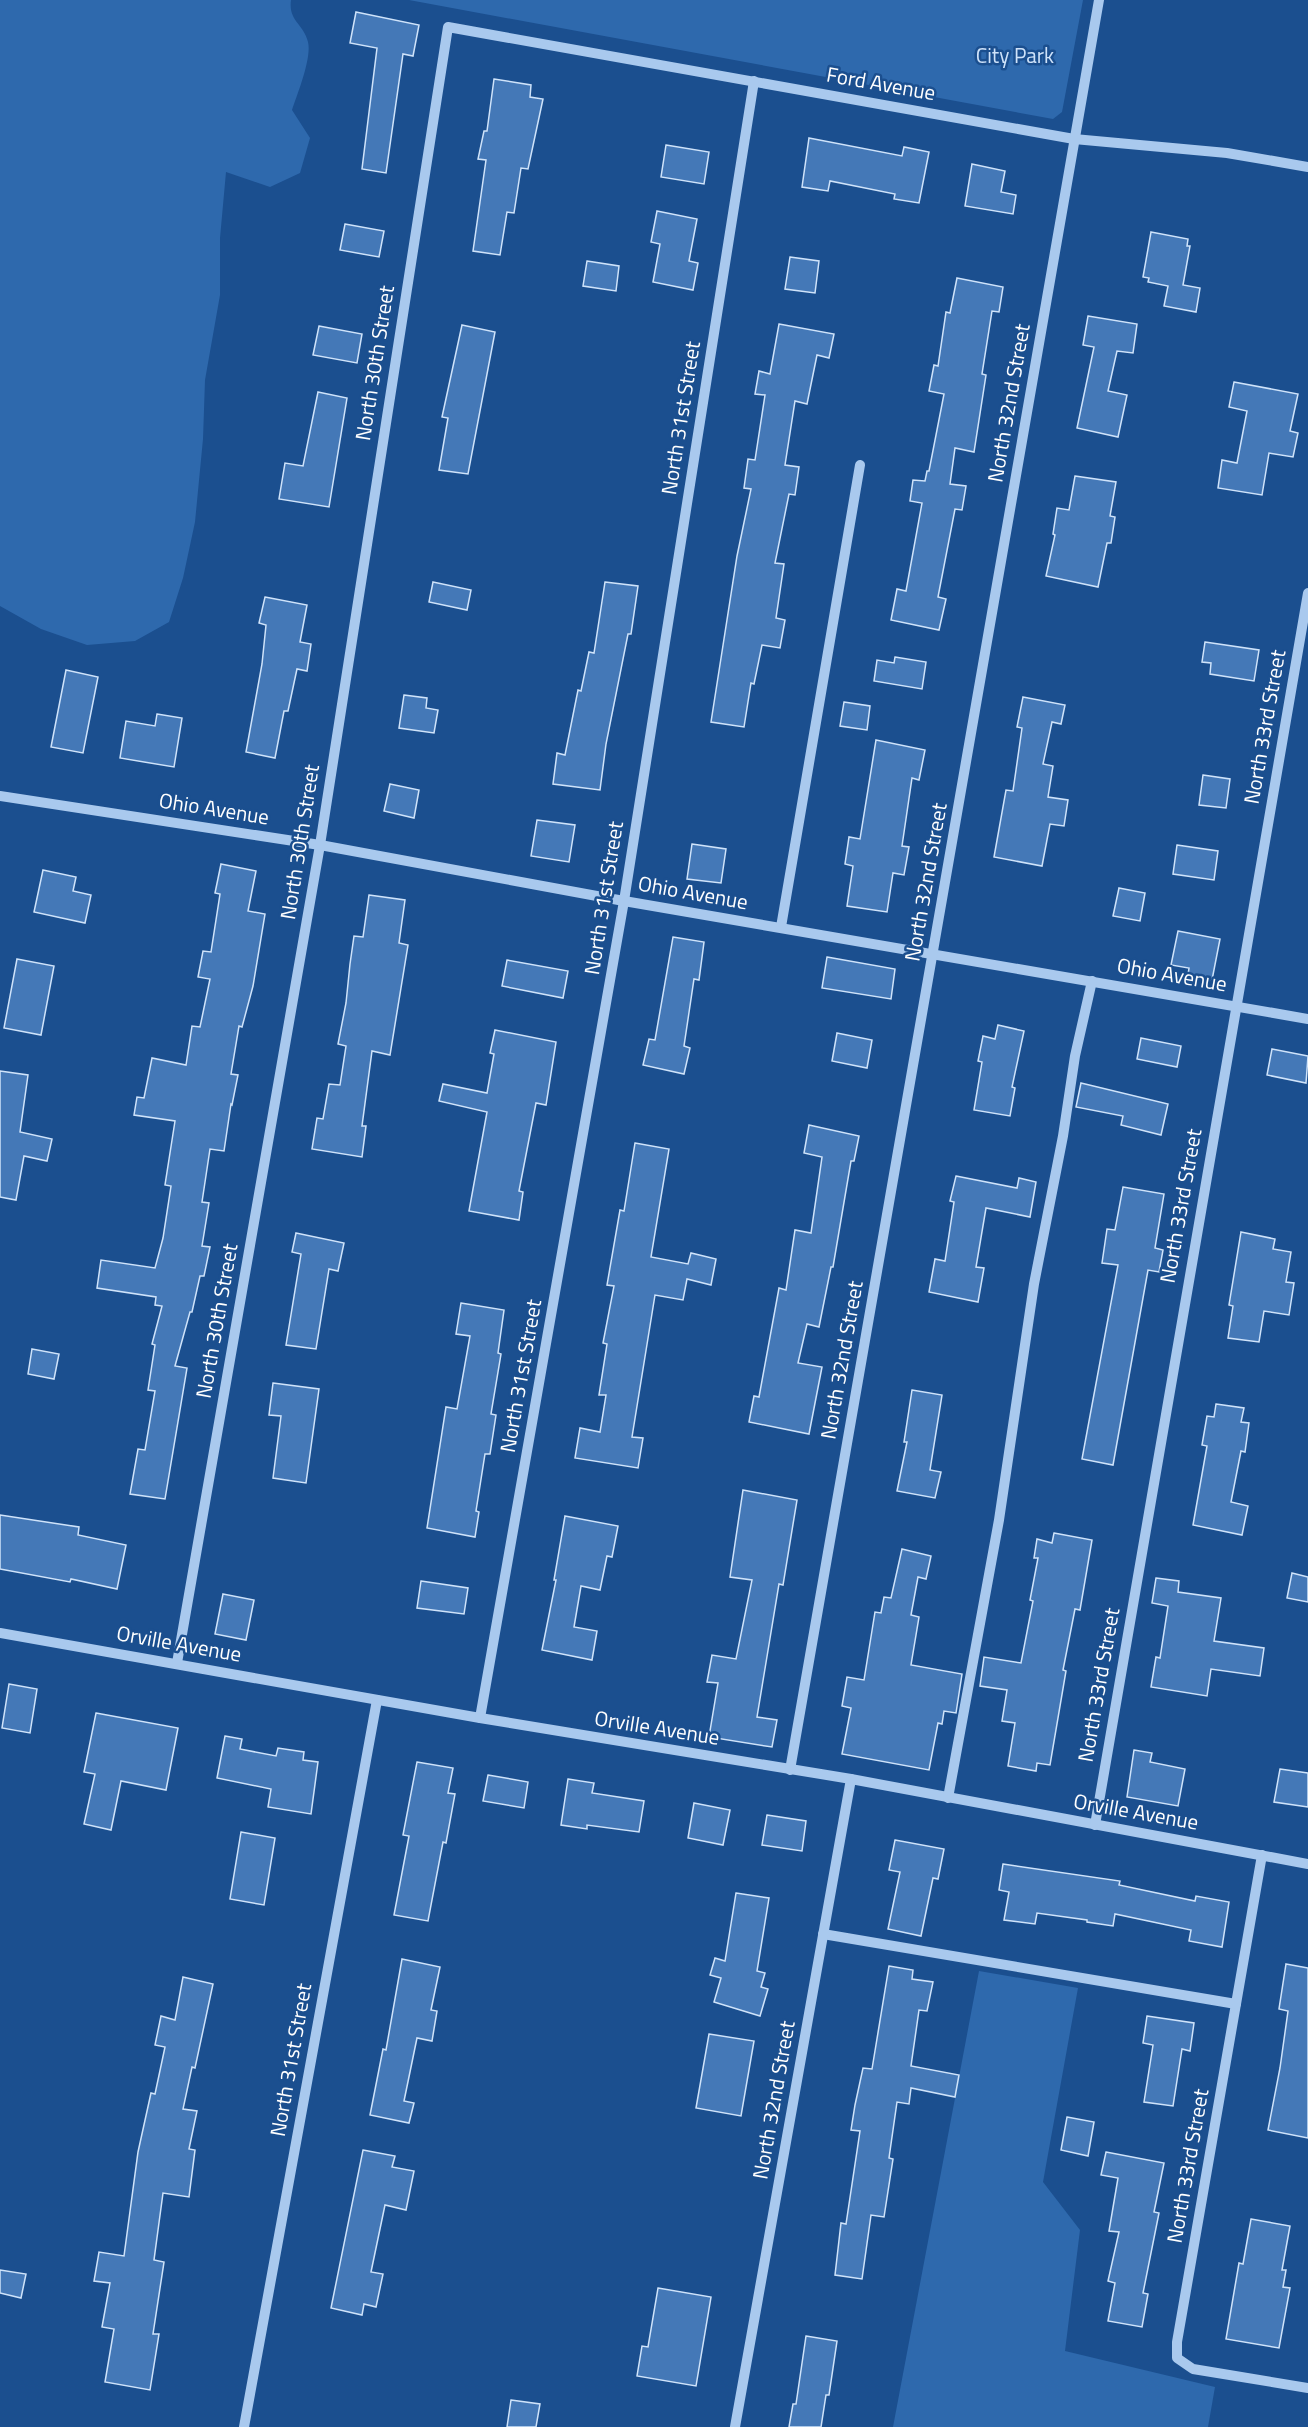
<svg xmlns="http://www.w3.org/2000/svg" width="1308" height="2427" viewBox="0 0 1308 2427" font-family="'Titillium Web',sans-serif">
	<style>
		.green { fill: #2e69ad }
		.building { fill: #4478b7; stroke: #cfe3fa; stroke-width: 1.5 }
		.lines { fill: none; stroke-linecap: round; stroke-linejoin: round }
		.minor { stroke: #a9c9ee; stroke-width: 10 }
		.labels { text-anchor: middle; stroke-width: 5; stroke-linejoin: round; paint-order: stroke }
		.park-label { font-size: 21px; fill: #cfe3fa; stroke: #1b4f8f }
		.street-label { font-size: 21px; fill: #fff; stroke: #1b4f8f }
	</style>
	<rect width="100%" height="100%" fill="#1b4f8f"/>
	<g class="green">
		<path d="M0,0H291C288,21 304,24 308,42C312,58 297,95 292,110L310,138L300,173L270,187L226,172L220,238V295L205,380L203,439L195,522L183,578L169,622L135,641L87,645L41,629L0,606Z"/>
		<polygon points="409,0 1083,0 1062,112 1053,119"/>
		<polygon points="979,1971 1078,1988 1043,2182 1080,2230 1065,2351 1215,2387 1208,2427 893,2427"/>
	</g>
	<g class="building">
		<polygon points="356,12 419,25 413,56 403,54 386,173 362,169 377,48 350,43"/>
		<polygon points="494,79 531,85 530,97 543,99 528,169 521,168 514,213 507,212 500,255 473,251 486,160 478,159 484,131 487,131"/>
		<polygon points="809,138 902,156 904,147 929,152 919,203 894,199 895,194 830,181 828,191 802,187"/>
		<polygon points="666,145 709,152 704,184 661,177"/>
		<polygon points="972,164 1005,171 1001,192 1016,195 1013,214 965,206"/>
		<polygon points="657,211 697,219 689,261 698,263 693,290 653,282 660,244 651,242"/>
		<polygon points="345,224 384,231 379,257 340,250"/>
		<polygon points="1151,232 1188,239 1187,246 1190,246 1183,285 1200,288 1196,312 1164,306 1168,286 1148,282 1149,278 1143,277"/>
		<polygon points="790,257 819,261 815,293 785,289"/>
		<polygon points="587,261 619,266 616,291 583,286"/>
		<polygon points="957,278 1003,287 999,312 992,311 982,374 986,375 974,452 955,448 950,484 966,486 962,510 955,509 938,597 946,599 939,630 891,620 897,589 906,591 922,503 910,501 913,480 925,481 927,471 929,471 944,394 929,391 934,365 938,366 946,312 950,313"/>
		<polygon points="1088,316 1137,324 1133,353 1117,351 1108,391 1127,395 1118,437 1077,428 1094,347 1083,345"/>
		<polygon points="779,324 834,334 829,358 817,355 807,404 795,401 785,465 799,467 795,495 789,494 775,563 784,564 776,618 785,620 780,648 762,645 754,684 751,683 744,727 711,722 737,556 751,489 744,488 748,459 755,460 765,395 755,394 759,371 770,374"/>
		<polygon points="462,325 495,332 468,474 439,470 448,418 442,417"/>
		<polygon points="319,326 362,334 357,363 313,355"/>
		<polygon points="1234,382 1298,394 1290,431 1298,433 1293,457 1269,453 1262,495 1218,488 1222,460 1237,463 1247,411 1229,407"/>
		<polygon points="318,392 347,398 329,507 279,499 285,463 303,466"/>
		<polygon points="1075,476 1116,482 1110,516 1115,517 1111,543 1107,543 1098,587 1046,576 1055,535 1053,534 1057,508 1069,510"/>
		<polygon points="433,582 471,590 467,610 429,602"/>
		<polygon points="605,582 638,586 631,634 628,634 606,744 600,790 553,784 557,753 565,755 578,690 581,691 589,652 594,653"/>
		<polygon points="265,597 307,605 300,642 311,644 307,671 297,669 288,711 284,711 275,758 246,752 262,664 266,625 259,623"/>
		<polygon points="1205,642 1259,650 1254,681 1210,674 1211,663 1202,662"/>
		<polygon points="895,657 926,662 922,689 874,681 877,660 894,663"/>
		<polygon points="66,670 98,677 83,753 51,747"/>
		<polygon points="404,695 427,698 426,708 438,710 434,733 399,728"/>
		<polygon points="1023,697 1065,705 1061,724 1052,722 1043,764 1053,766 1048,797 1068,800 1064,826 1050,824 1042,866 994,857 1006,790 1013,791 1022,728 1017,727"/>
		<polygon points="844,702 870,706 867,730 840,726"/>
		<polygon points="157,714 182,718 174,767 120,758 126,721 155,726"/>
		<polygon points="876,740 925,750 919,780 912,778 902,846 909,847 904,875 893,873 887,912 847,906 853,866 845,864 849,837 860,839"/>
		<polygon points="1203,775 1230,779 1226,808 1199,805"/>
		<polygon points="390,784 419,790 414,818 384,811"/>
		<polygon points="537,820 575,825 569,862 531,856"/>
		<polygon points="692,844 726,849 721,883 687,879"/>
		<polygon points="1177,845 1218,851 1214,880 1173,874"/>
		<polygon points="221,864 256,871 248,911 265,914 253,986 242,1027 239,1026 231,1074 238,1075 232,1105 231,1104 224,1151 210,1149 202,1202 209,1203 202,1246 210,1247 204,1276 200,1276 192,1312 190,1312 175,1366 187,1368 165,1499 130,1494 138,1449 145,1450 155,1391 148,1390 155,1345 152,1344 162,1306 155,1305 156,1297 97,1288 101,1260 155,1268 163,1238 171,1186 165,1185 175,1121 134,1115 137,1097 144,1098 152,1058 186,1065 192,1026 200,1027 210,979 198,977 203,951 211,952 220,894 215,893"/>
		<polygon points="43,870 76,877 73,891 91,895 85,923 34,912"/>
		<polygon points="1119,888 1145,893 1140,921 1113,916"/>
		<polygon points="369,895 405,900 399,943 408,945 390,1055 372,1051 362,1126 366,1126 362,1157 312,1149 317,1118 323,1119 329,1084 340,1085 346,1046 338,1044 346,1003 350,964 354,936 363,937"/>
		<polygon points="1178,931 1220,939 1212,980 1188,975 1189,968 1171,965"/>
		<polygon points="673,937 704,942 699,980 694,979 684,1046 690,1048 684,1074 643,1065 649,1039 655,1040"/>
		<polygon points="827,957 895,969 891,999 822,988"/>
		<polygon points="17,959 54,966 41,1035 4,1028"/>
		<polygon points="507,960 568,971 563,998 502,986"/>
		<polygon points="998,1025 1024,1031 1012,1087 1015,1088 1010,1116 974,1110 982,1062 978,1061 983,1036 995,1039"/>
		<polygon points="495,1030 556,1042 546,1105 536,1103 519,1191 523,1192 519,1220 469,1211 487,1112 439,1101 443,1084 487,1093 494,1054 490,1053"/>
		<polygon points="837,1033 872,1040 867,1068 832,1061"/>
		<polygon points="1141,1038 1181,1046 1177,1067 1137,1059"/>
		<polygon points="1272,1049 1308,1056 1306,1083 1267,1075"/>
		<polygon points="0,1071 28,1075 20,1132 52,1139 47,1161 24,1156 16,1200 0,1197"/>
		<polygon points="1081,1083 1168,1104 1161,1135 1121,1125 1123,1116 1076,1107"/>
		<polygon points="809,1125 859,1136 854,1161 851,1161 833,1267 831,1267 819,1327 807,1324 798,1363 822,1367 809,1434 749,1422 754,1396 759,1397 779,1288 786,1290 795,1230 811,1233 822,1157 804,1153"/>
		<polygon points="635,1143 669,1149 651,1257 688,1264 691,1253 716,1259 711,1285 687,1279 683,1300 655,1295 632,1437 643,1438 638,1468 575,1458 580,1428 600,1432 606,1395 599,1395 607,1344 603,1343 614,1286 607,1285 620,1210 624,1211"/>
		<polygon points="956,1176 1017,1188 1019,1178 1036,1182 1030,1217 986,1208 976,1267 984,1268 978,1302 929,1292 935,1259 945,1261 954,1202 950,1201"/>
		<polygon points="1123,1187 1164,1194 1155,1248 1163,1250 1159,1272 1148,1270 1113,1465 1082,1459 1118,1265 1102,1263 1107,1229 1115,1230"/>
		<polygon points="1241,1232 1275,1239 1273,1249 1291,1252 1286,1282 1294,1283 1289,1315 1264,1311 1259,1342 1228,1338 1233,1306 1229,1305"/>
		<polygon points="296,1233 344,1243 338,1271 329,1269 316,1349 286,1345 301,1254 292,1252"/>
		<polygon points="461,1303 504,1310 498,1353 501,1354 491,1414 496,1415 490,1454 485,1454 476,1511 479,1512 475,1537 427,1528 446,1407 457,1409 470,1336 456,1334"/>
		<polygon points="32,1349 59,1354 54,1379 28,1374"/>
		<polygon points="273,1383 319,1389 306,1483 273,1478 281,1416 269,1415"/>
		<polygon points="912,1390 942,1395 930,1470 941,1472 935,1498 897,1491 907,1442 904,1442"/>
		<polygon points="1216,1404 1244,1408 1241,1422 1249,1423 1245,1452 1241,1451 1231,1502 1248,1506 1242,1535 1193,1525 1207,1446 1202,1445 1207,1416 1214,1417"/>
		<polygon points="743,1490 797,1500 783,1585 779,1584 757,1717 777,1720 772,1747 709,1737 718,1683 707,1682 712,1655 736,1659 752,1580 730,1577"/>
		<polygon points="0,1515 79,1527 78,1535 126,1545 117,1589 71,1579 70,1582 0,1569"/>
		<polygon points="565,1516 618,1526 612,1557 607,1556 600,1590 581,1586 574,1627 597,1631 592,1660 542,1650 556,1580 554,1580"/>
		<polygon points="1054,1533 1092,1540 1080,1610 1075,1609 1063,1670 1066,1671 1050,1765 1037,1763 1036,1771 1008,1766 1015,1723 1002,1721 1007,1690 980,1686 984,1657 1021,1663 1033,1601 1030,1600 1038,1558 1034,1558 1037,1539 1052,1543"/>
		<polygon points="902,1549 931,1556 926,1579 918,1577 911,1615 919,1617 911,1665 962,1674 956,1713 944,1711 942,1724 938,1723 929,1770 842,1754 851,1708 842,1706 847,1677 864,1680 875,1612 881,1613 884,1597 891,1598"/>
		<polygon points="1292,1573 1308,1577 1308,1602 1287,1598"/>
		<polygon points="1156,1578 1179,1581 1178,1592 1221,1598 1214,1641 1264,1648 1260,1676 1211,1669 1207,1696 1151,1687 1156,1657 1160,1658 1168,1606 1152,1603"/>
		<polygon points="421,1581 468,1588 464,1614 417,1608"/>
		<polygon points="223,1594 254,1600 246,1640 215,1634"/>
		<polygon points="9,1684 37,1689 30,1733 2,1728"/>
		<polygon points="96,1713 178,1728 166,1790 121,1781 111,1830 84,1824 95,1774 84,1772"/>
		<polygon points="225,1736 242,1739 240,1749 276,1756 278,1748 304,1752 303,1760 318,1762 311,1814 268,1807 271,1789 217,1778"/>
		<polygon points="1134,1750 1152,1753 1150,1762 1185,1769 1178,1806 1127,1797"/>
		<polygon points="417,1762 453,1768 448,1793 455,1794 446,1843 443,1842 428,1921 394,1915 409,1836 403,1835"/>
		<polygon points="1280,1769 1308,1773 1308,1807 1274,1802"/>
		<polygon points="488,1775 528,1782 524,1808 483,1801"/>
		<polygon points="568,1779 594,1783 592,1793 644,1801 639,1832 587,1825 587,1829 561,1825"/>
		<polygon points="694,1803 730,1810 723,1845 688,1838"/>
		<polygon points="767,1815 806,1821 802,1851 762,1845"/>
		<polygon points="241,1832 275,1838 264,1905 230,1899"/>
		<polygon points="895,1840 944,1849 938,1879 933,1878 921,1936 888,1929 900,1872 889,1870"/>
		<polygon points="1003,1864 1120,1881 1119,1885 1195,1901 1196,1896 1229,1902 1222,1947 1189,1941 1191,1930 1115,1914 1113,1926 1087,1922 1087,1920 1037,1913 1035,1924 1004,1920 1009,1892 999,1890"/>
		<polygon points="736,1893 769,1898 757,1971 765,1973 761,1987 768,1989 760,2016 714,2002 721,1978 710,1975 715,1958 725,1961"/>
		<polygon points="402,1959 440,1967 431,2010 437,2011 432,2041 417,2038 404,2101 414,2103 409,2123 370,2115 383,2049 386,2050"/>
		<polygon points="1286,1964 1308,1968 1308,2138 1268,2130 1280,2068 1288,2011 1279,2009"/>
		<polygon points="889,1966 913,1970 912,1979 933,1982 927,2011 919,2010 911,2066 959,2075 955,2097 911,2088 909,2104 897,2102 889,2158 893,2159 884,2217 871,2215 862,2279 835,2275 841,2223 846,2224 860,2131 851,2130 855,2105 863,2068 872,2069"/>
		<polygon points="183,1977 213,1984 195,2068 192,2067 183,2109 197,2111 189,2149 195,2150 189,2197 163,2193 154,2260 164,2262 153,2334 159,2334 150,2390 105,2382 114,2329 102,2327 110,2283 94,2281 99,2252 124,2256 138,2152 151,2093 155,2094 165,2047 155,2045 161,2016 175,2020"/>
		<polygon points="1147,2016 1194,2023 1190,2051 1182,2049 1173,2106 1144,2102 1153,2045 1143,2043"/>
		<polygon points="709,2034 754,2041 741,2116 696,2108"/>
		<polygon points="1067,2117 1094,2122 1088,2156 1061,2150"/>
		<polygon points="363,2150 395,2156 392,2167 414,2171 406,2210 385,2205 371,2272 383,2274 376,2307 364,2304 362,2315 331,2308"/>
		<polygon points="1106,2152 1164,2163 1154,2212 1159,2213 1143,2293 1148,2294 1142,2327 1108,2321 1115,2283 1108,2281 1119,2232 1109,2231 1118,2178 1101,2175"/>
		<polygon points="1251,2219 1290,2226 1282,2270 1286,2270 1283,2287 1290,2288 1279,2348 1226,2339 1239,2263 1243,2264"/>
		<polygon points="0,2270 26,2274 21,2298 0,2293"/>
		<polygon points="658,2288 711,2297 696,2386 637,2376 642,2346 648,2347"/>
		<polygon points="806,2336 837,2341 829,2395 826,2395 821,2427 789,2427 793,2404 796,2404"/>
		<polygon points="511,2400 540,2404 536,2427 507,2427"/>
	</g>
	<g class="lines">
		<g class="minor">
			<polyline points="0,796 320,845 624,901 1308,1019"/>
			<polyline points="781,927 860,465"/>
			<polyline points="0,1633 480,1718 851,1779 1308,1864"/>
			<polyline points="177,1663 320,845 448,27 1074,139 1227,153 1308,167"/>
			<polyline points="480,1718 624,901 754,81"/>
			<polyline points="790,1770 1099,0"/>
			<polyline points="948,1798 999,1520 1034,1284 1063,1136 1075,1056 1092,981"/>
			<polyline points="1095,1825 1308,593"/>
			<polyline points="1262,1855 1177,2342 1177,2358 1193,2369 1308,2388"/>
			<polyline points="823,1934 1236,2004"/>
			<polyline points="244,2427 377,1700"/>
			<polyline points="735,2427 851,1779"/>
		</g>
	</g>
	<g class="labels">
		<g class="park-label">
			<text x="1015" y="63">City Park</text>
		</g>
		<g class="street-label">
			<text transform="translate(881 84) rotate(10)" y="7">Ford Avenue</text>
			<text transform="translate(375 363) rotate(-81)" y="7">North 30th Street</text>
			<text transform="translate(1009 403) rotate(-80)" y="7">North 32nd Street</text>
			<text transform="translate(681 418) rotate(-81)" y="7">North 31st Street</text>
			<text transform="translate(1265 727) rotate(-80)" y="7">North 33rd Street</text>
			<text transform="translate(214 809) rotate(9)" y="7">Ohio Avenue</text>
			<text transform="translate(300 842) rotate(-81)" y="7">North 30th Street</text>
			<text transform="translate(926 882) rotate(-80)" y="7">North 32nd Street</text>
			<text transform="translate(693 893) rotate(10)" y="7">Ohio Avenue</text>
			<text transform="translate(604 898) rotate(-81)" y="7">North 31st Street</text>
			<text transform="translate(1172 975) rotate(10)" y="7">Ohio Avenue</text>
			<text transform="translate(1181 1206) rotate(-80)" y="7">North 33rd Street</text>
			<text transform="translate(217 1321) rotate(-80)" y="7">North 30th Street</text>
			<text transform="translate(842 1360) rotate(-80)" y="7">North 32nd Street</text>
			<text transform="translate(521 1376) rotate(-80)" y="7">North 31st Street</text>
			<text transform="translate(179 1644) rotate(10)" y="7">Orville Avenue</text>
			<text transform="translate(1099 1685) rotate(-80)" y="7">North 33rd Street</text>
			<text transform="translate(657 1728) rotate(9)" y="7">Orville Avenue</text>
			<text transform="translate(1136 1812) rotate(10)" y="7">Orville Avenue</text>
			<text transform="translate(291 2060) rotate(-80)" y="7">North 31st Street</text>
			<text transform="translate(774 2100) rotate(-80)" y="7">North 32nd Street</text>
			<text transform="translate(1188 2166) rotate(-80)" y="7">North 33rd Street</text>
		</g>
	</g>
</svg>
